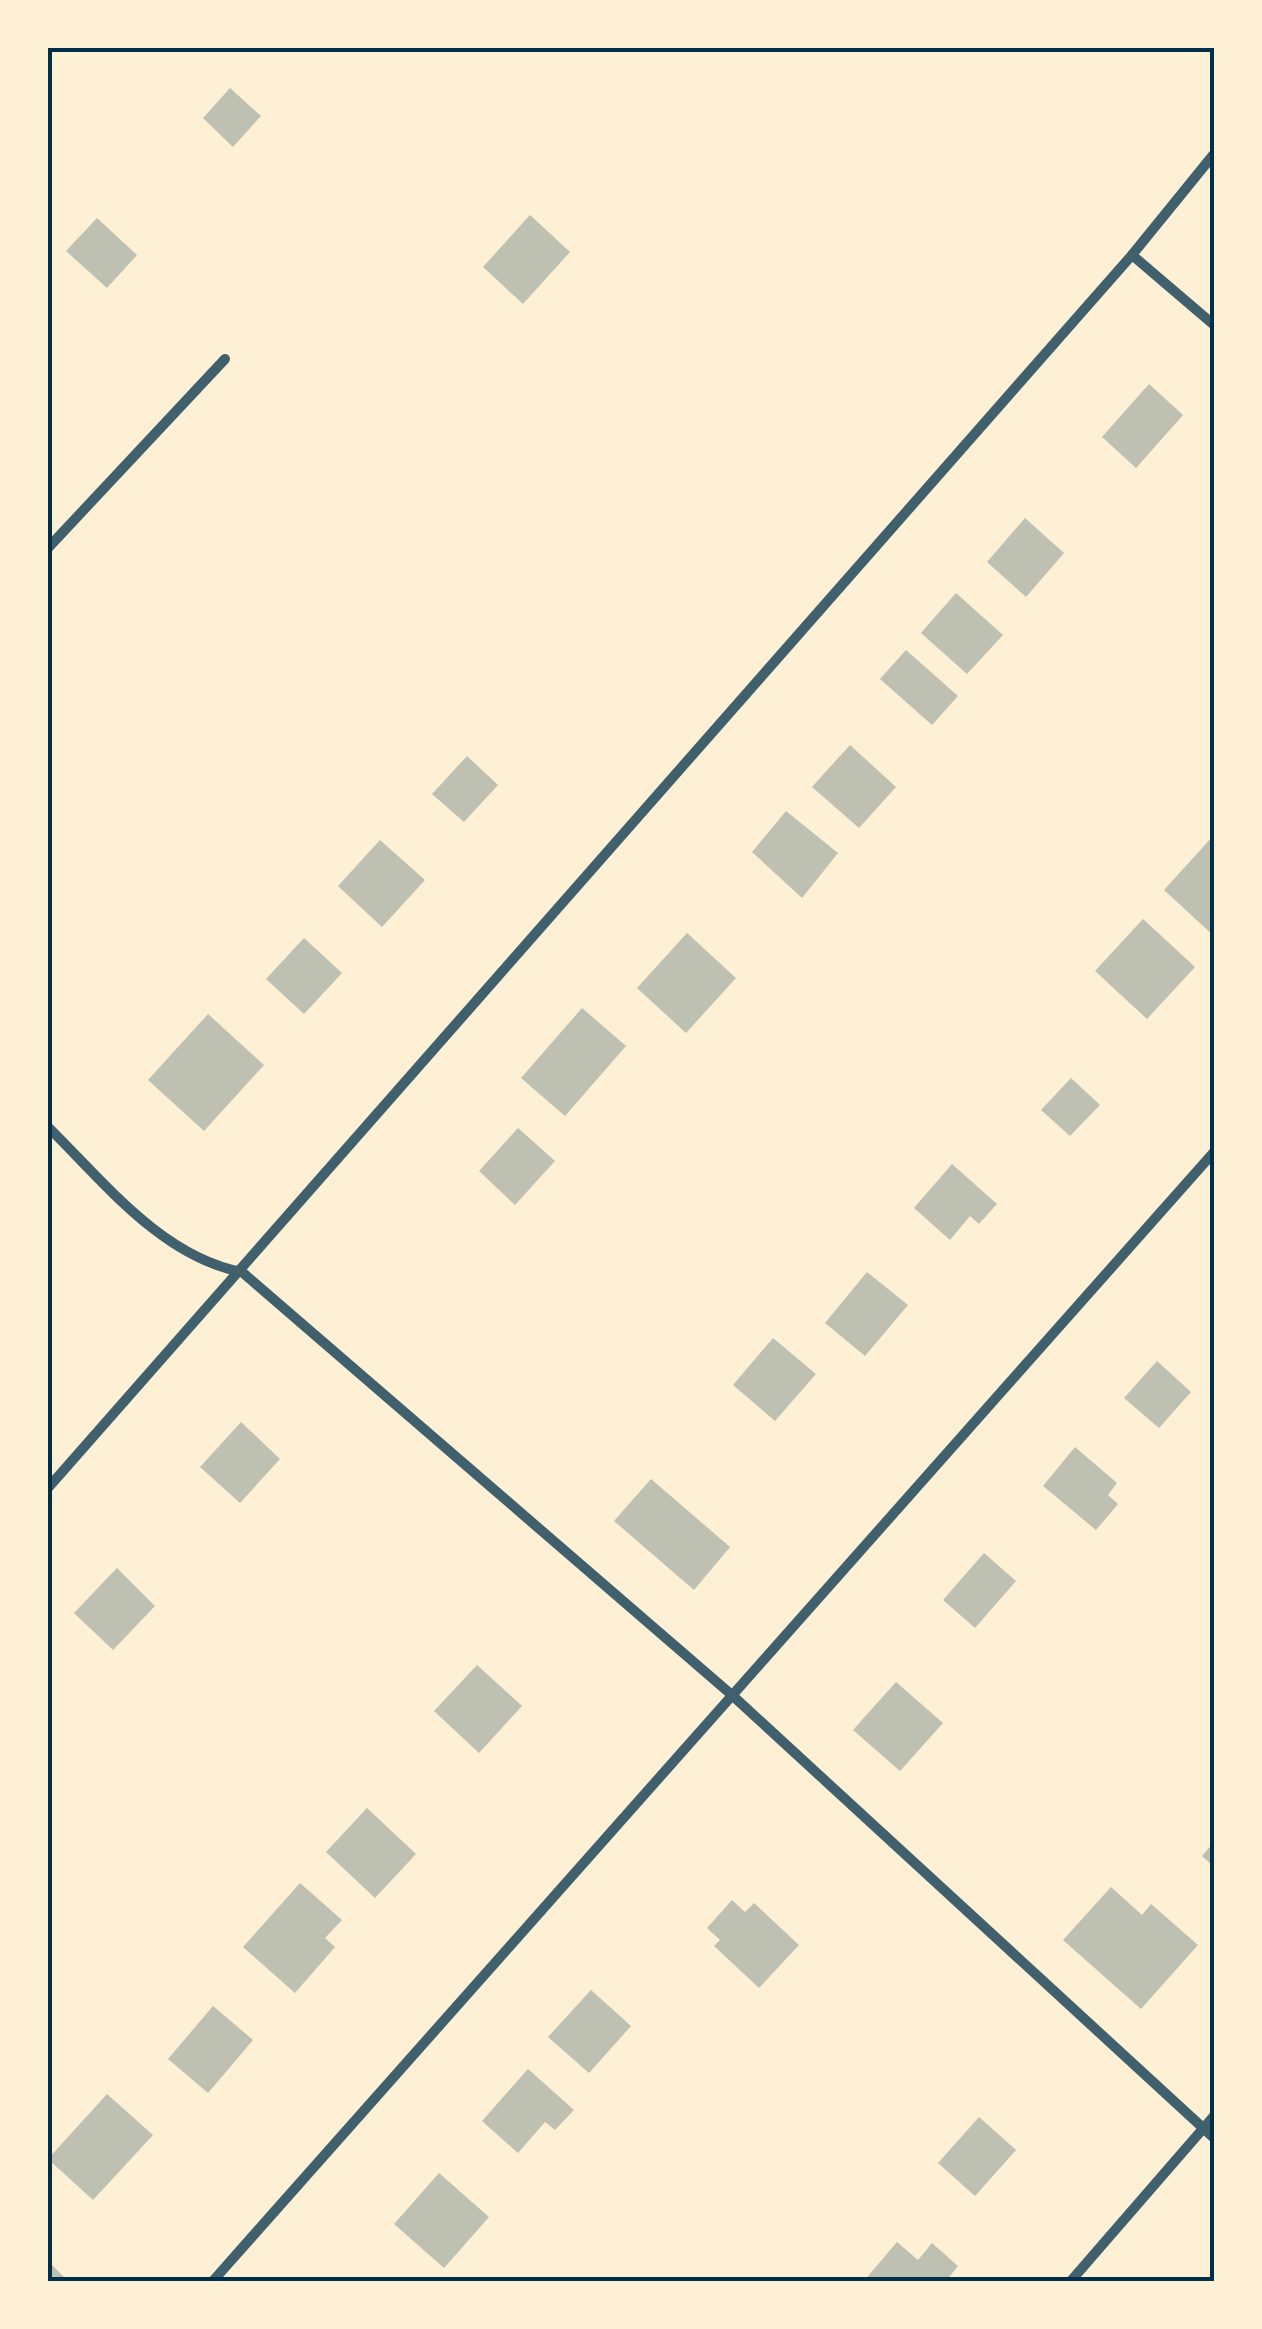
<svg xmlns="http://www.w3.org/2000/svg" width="1262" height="2329" viewBox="0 0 1262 2329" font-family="'Roboto Condensed',sans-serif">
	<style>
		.building { fill: #bec0b2 }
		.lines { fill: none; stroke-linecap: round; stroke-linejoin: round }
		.minor { stroke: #3f606c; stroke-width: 10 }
		.neatline { fill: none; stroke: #003049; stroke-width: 4 }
	</style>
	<rect width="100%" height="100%" fill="#fdf0d5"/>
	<g class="building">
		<polygon points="230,88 261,116 233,147 203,118"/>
		<polygon points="530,215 570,252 523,304 483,267"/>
		<polygon points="97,218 137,255 107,288 66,251"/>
		<polygon points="1149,384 1183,415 1136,468 1102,437"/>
		<polygon points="1025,518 1064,553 1026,597 987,562"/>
		<polygon points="956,593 1003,635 967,674 921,633"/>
		<polygon points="906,650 958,696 932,725 880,679"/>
		<polygon points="850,745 896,787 859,828 812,787"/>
		<polygon points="467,756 498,785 464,822 432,794"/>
		<polygon points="786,811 838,853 802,898 752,852"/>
		<polygon points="1214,835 1214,936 1164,890"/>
		<polygon points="380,840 425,880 382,927 338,886"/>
		<polygon points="1143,919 1195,967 1147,1019 1095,971"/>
		<polygon points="687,933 736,978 686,1033 637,988"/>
		<polygon points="304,938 342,973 304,1014 266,979"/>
		<polygon points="582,1008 626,1046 565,1116 521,1078"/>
		<polygon points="208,1014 264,1065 204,1131 148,1080"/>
		<polygon points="1071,1078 1100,1105 1070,1136 1041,1110"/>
		<polygon points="518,1128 555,1161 515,1205 479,1171"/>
		<polygon points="952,1164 997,1204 979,1224 970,1216 950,1240 914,1208"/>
		<polygon points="867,1272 908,1305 865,1356 825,1323"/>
		<polygon points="773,1338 816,1374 775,1421 733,1385"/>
		<polygon points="1157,1361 1191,1392 1159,1428 1124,1398"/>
		<polygon points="241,1422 280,1459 240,1503 200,1467"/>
		<polygon points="1075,1447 1117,1483 1108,1495 1118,1504 1096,1530 1043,1486"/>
		<polygon points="651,1479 730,1547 694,1590 614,1521"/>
		<polygon points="984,1553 1016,1581 975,1628 943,1600"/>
		<polygon points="117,1568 155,1606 113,1650 74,1613"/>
		<polygon points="477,1665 522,1706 479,1753 434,1711"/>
		<polygon points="896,1682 943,1723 900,1771 853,1730"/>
		<polygon points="367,1808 416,1854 375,1898 326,1852"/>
		<polygon points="1214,1842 1214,1867 1202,1856"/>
		<polygon points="300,1883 342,1920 325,1938 335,1947 295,1993 243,1947"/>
		<polygon points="1111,1887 1142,1915 1151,1904 1198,1945 1141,2009 1063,1940"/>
		<polygon points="732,1900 745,1912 754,1903 799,1945 759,1988 714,1946 720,1940 707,1928"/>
		<polygon points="591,1990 631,2026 589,2073 548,2037"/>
		<polygon points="213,2006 253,2040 208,2093 168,2059"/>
		<polygon points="528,2069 574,2110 555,2130 545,2122 518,2153 482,2121"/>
		<polygon points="107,2094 153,2135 93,2200 48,2159"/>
		<polygon points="979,2117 1016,2150 975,2196 938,2163"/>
		<polygon points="439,2173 489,2217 444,2268 394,2224"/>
		<polygon points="897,2242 918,2260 932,2243 958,2266 945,2282 863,2282"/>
		<polygon points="48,2261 69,2282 48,2282"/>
	</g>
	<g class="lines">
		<g class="minor">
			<polyline points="1132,255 1214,325"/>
			<polyline points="48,548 225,359"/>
			<path d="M48,1127C104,1182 162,1257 242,1272L733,1696L1214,2138"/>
			<polyline points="48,1488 1132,255 1214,154"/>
			<polyline points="212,2282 1214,1152"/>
			<polyline points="1070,2282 1214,2116"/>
		</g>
	</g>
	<rect width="1262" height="2329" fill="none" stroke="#fdf0d5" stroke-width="100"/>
	<rect x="50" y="50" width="1162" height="2229" class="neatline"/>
</svg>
